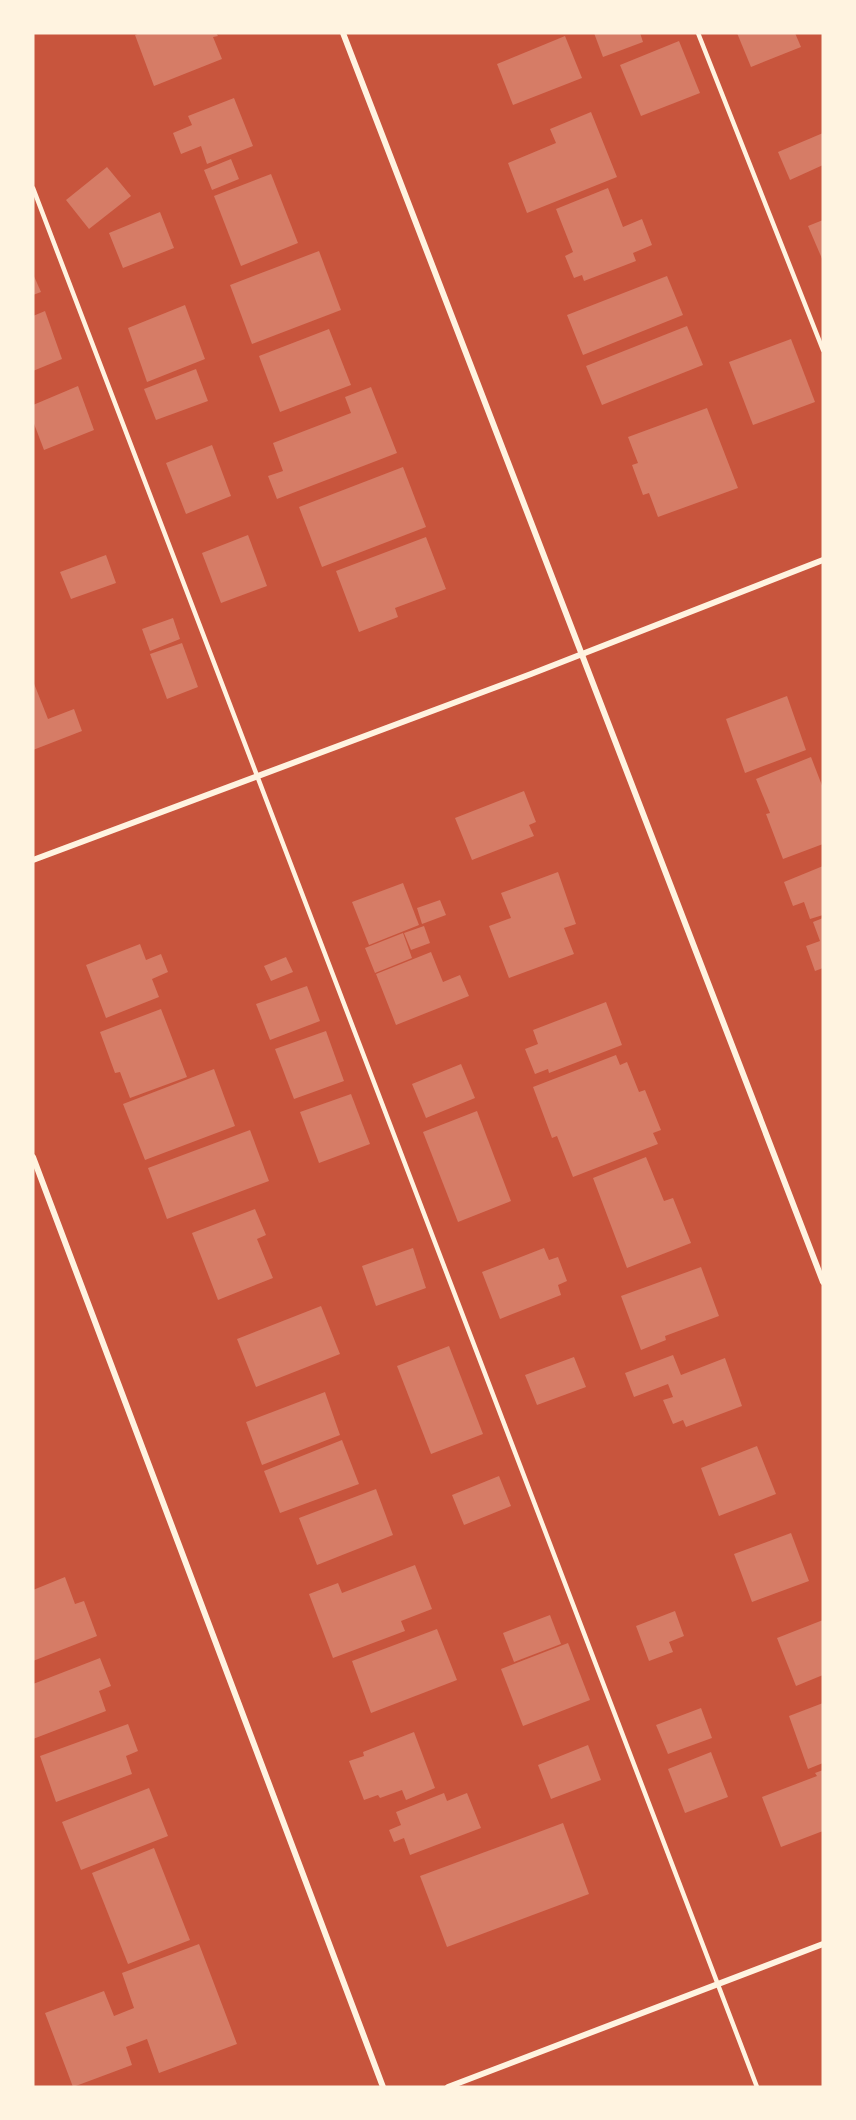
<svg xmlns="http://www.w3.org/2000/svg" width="856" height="2120" viewBox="0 0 856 2120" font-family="'Sofia Sans Condensed',sans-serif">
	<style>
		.building { fill: #d67c66 }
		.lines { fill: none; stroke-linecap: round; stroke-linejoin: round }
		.service { stroke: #fff3e0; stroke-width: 4.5 }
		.minor { stroke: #fff3e0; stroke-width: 6 }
	</style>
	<rect width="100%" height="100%" fill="#c8553d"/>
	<g class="building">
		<polygon points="140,33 216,33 218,36 213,37 222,59 154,86 135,35"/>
		<polygon points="594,33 640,33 643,42 603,57"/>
		<polygon points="737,33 795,33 801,47 751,67"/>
		<polygon points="565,36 582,78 513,105 497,64"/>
		<polygon points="679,41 700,93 641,116 620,65"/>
		<polygon points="234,98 253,146 207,164 201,146 181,154 173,133 192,125 188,116"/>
		<polygon points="591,112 617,177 527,213 508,163 556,143 550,129"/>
		<polygon points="823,133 823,165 790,180 778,152"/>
		<polygon points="231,159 239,179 212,190 204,170"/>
		<polygon points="107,167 131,196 89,229 66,200"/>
		<polygon points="271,174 298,243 241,266 214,196"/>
		<polygon points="608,188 623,227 642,219 652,245 633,253 636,261 584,281 582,275 574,278 565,256 573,252 556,209"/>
		<polygon points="160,212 174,248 123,268 109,233"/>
		<polygon points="823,220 823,261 808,226"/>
		<polygon points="319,251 341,310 252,344 230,285"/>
		<polygon points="33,274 41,292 33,295"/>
		<polygon points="667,276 683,315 583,355 567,315"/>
		<polygon points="185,305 205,359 147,382 128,328"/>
		<polygon points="45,311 62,359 33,371 33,316"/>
		<polygon points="687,326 703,365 602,405 586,366"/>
		<polygon points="329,329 351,385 280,412 259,356"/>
		<polygon points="791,339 815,402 753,425 729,362"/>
		<polygon points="196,369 208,401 156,420 144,389"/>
		<polygon points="78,386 94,430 44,450 33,421 33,405"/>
		<polygon points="371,387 397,453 277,499 268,476 283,471 273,443 351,413 345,397"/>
		<polygon points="707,408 738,488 658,517 649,493 643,495 632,465 638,463 628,437"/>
		<polygon points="212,445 231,496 186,514 166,463"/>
		<polygon points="403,467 426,527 322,567 299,507"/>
		<polygon points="248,535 267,586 221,603 202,553"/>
		<polygon points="426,537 446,589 395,608 398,617 359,632 336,571"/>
		<polygon points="106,555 116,583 71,599 60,572"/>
		<polygon points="173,618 180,639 150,651 142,629"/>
		<polygon points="182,643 198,687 167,699 150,654"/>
		<polygon points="33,681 48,719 74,709 82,731 33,750"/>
		<polygon points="787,696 806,750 745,773 726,719"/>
		<polygon points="811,757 823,788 823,844 783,859 766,814 770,813 756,779"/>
		<polygon points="524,791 536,822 529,825 534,836 472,860 455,818"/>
		<polygon points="823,866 823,915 810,919 804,902 793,906 784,882"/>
		<polygon points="558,872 576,924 564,928 574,954 509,978 489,926 511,918 501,893"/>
		<polygon points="403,883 419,925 369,945 352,902"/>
		<polygon points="440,900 446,915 422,924 417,908"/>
		<polygon points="823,918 823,968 815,971 806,946 820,941 813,922"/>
		<polygon points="424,926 430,943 411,950 404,933"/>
		<polygon points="403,933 412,958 375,973 365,948"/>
		<polygon points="140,944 146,960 161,954 168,972 152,979 159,997 106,1018 86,965"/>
		<polygon points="431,952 443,982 460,975 469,996 396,1025 376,974"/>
		<polygon points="286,957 293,972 271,981 264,966"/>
		<polygon points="307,986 320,1021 270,1040 256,1004"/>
		<polygon points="606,1002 622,1045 549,1073 548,1069 535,1074 525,1049 538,1044 533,1030"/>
		<polygon points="161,1009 187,1077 130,1098 120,1072 115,1073 100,1032"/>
		<polygon points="326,1031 344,1081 294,1099 275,1049"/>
		<polygon points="616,1055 620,1065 627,1062 639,1092 645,1090 661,1130 653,1133 658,1144 573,1177 557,1136 552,1138 533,1087"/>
		<polygon points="461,1064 475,1098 426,1118 412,1084"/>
		<polygon points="214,1069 235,1126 145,1160 123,1104"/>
		<polygon points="351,1094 370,1144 319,1163 300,1112"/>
		<polygon points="477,1111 511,1201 458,1222 423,1132"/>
		<polygon points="250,1130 269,1181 167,1219 148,1168"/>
		<polygon points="646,1157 664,1201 673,1198 691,1243 627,1268 593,1178"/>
		<polygon points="255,1209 266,1235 257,1239 273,1278 218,1300 192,1233"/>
		<polygon points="413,1248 426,1288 376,1306 362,1266"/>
		<polygon points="544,1248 549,1260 558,1257 567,1281 558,1285 561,1295 500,1319 482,1272"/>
		<polygon points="701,1267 719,1316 665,1336 666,1340 641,1350 621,1296"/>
		<polygon points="321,1306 340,1354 256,1387 237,1339"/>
		<polygon points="449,1346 483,1434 431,1454 397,1366"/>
		<polygon points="673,1355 681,1375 725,1358 742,1406 686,1427 683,1420 673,1424 663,1400 673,1397 668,1384 634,1397 625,1373"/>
		<polygon points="574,1357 586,1387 537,1405 525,1375"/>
		<polygon points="325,1392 340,1435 262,1465 246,1422"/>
		<polygon points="342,1440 359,1484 280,1513 264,1471"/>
		<polygon points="757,1446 776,1494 719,1516 701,1468"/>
		<polygon points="499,1476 511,1506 464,1525 452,1495"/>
		<polygon points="376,1489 393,1535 317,1565 299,1518"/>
		<polygon points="791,1533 809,1581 752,1602 734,1554"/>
		<polygon points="415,1565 432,1609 401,1621 405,1631 333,1658 309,1594 338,1583 342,1593"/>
		<polygon points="65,1577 75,1604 84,1601 97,1636 33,1661 33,1590"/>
		<polygon points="675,1611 684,1636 669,1642 673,1652 649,1661 636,1626"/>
		<polygon points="550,1615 561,1644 514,1662 503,1633"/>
		<polygon points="823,1620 823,1675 796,1686 777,1638"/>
		<polygon points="437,1629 457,1680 371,1713 352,1661"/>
		<polygon points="568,1643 590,1700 523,1726 501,1669"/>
		<polygon points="100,1658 111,1686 99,1691 106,1711 33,1739 33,1684"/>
		<polygon points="823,1703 823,1763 808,1769 789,1716"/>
		<polygon points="701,1708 712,1738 668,1754 656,1725"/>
		<polygon points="128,1724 138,1751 126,1756 132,1774 56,1802 40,1756"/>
		<polygon points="414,1732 435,1788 406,1800 402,1790 380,1798 378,1795 364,1800 349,1761 364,1756 363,1752"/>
		<polygon points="588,1745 601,1780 551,1799 538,1765"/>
		<polygon points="711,1752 728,1797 685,1813 668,1769"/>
		<polygon points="823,1770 823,1831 781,1847 762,1797 817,1776 815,1773"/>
		<polygon points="149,1788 168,1836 81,1870 62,1822"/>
		<polygon points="444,1793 447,1801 467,1793 481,1828 410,1855 404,1838 394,1842 389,1830 401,1825 396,1812"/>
		<polygon points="563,1823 589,1894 447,1947 420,1876"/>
		<polygon points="154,1848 190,1940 128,1964 92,1873"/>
		<polygon points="199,1944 237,2044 159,2073 147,2039 126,2047 132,2065 73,2087 45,2013 104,1991 114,2016 134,2008 122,1973"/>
	</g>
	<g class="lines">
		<g class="service">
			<polyline points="698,33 823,350"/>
			<polyline points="33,188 757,2087"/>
		</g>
		<g class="minor">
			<polyline points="343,33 823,1282"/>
			<polyline points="33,860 531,674 823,560"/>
			<polyline points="33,1157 383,2087"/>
			<polyline points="448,2087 823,1944"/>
		</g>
	</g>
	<rect width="856" height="2120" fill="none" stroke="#fff3e0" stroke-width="69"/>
</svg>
